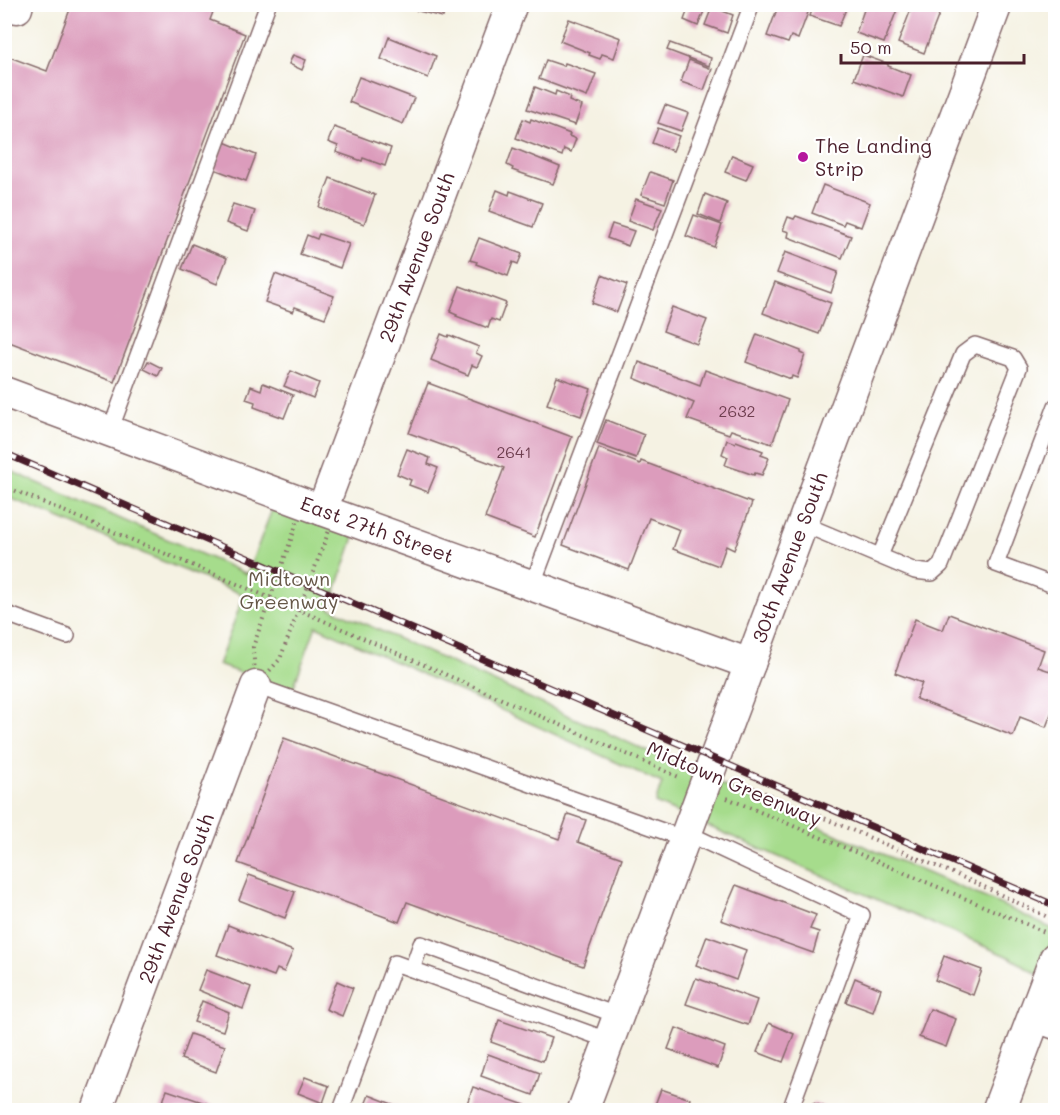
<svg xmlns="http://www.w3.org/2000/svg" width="1060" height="1115" viewBox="0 0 1060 1115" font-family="Mali,sans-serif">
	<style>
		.green { fill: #a6dc8c; stroke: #787e5c; stroke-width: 1.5 }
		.building { fill: #dc9cbc }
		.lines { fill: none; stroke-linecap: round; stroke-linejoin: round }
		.service-casing { stroke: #86696b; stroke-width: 18 }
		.minor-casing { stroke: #86696b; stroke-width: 33 }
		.tertiary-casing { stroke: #86696b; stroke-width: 36 }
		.path { stroke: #86696b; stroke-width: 4; stroke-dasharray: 1.5 4.5; stroke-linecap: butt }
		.service { stroke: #fff; stroke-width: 15 }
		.minor { stroke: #fff; stroke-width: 30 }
		.tertiary { stroke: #fff; stroke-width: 33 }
		.rail-casing { stroke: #4a1f2b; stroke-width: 7 }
		.rail { stroke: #fff; stroke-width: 4.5; stroke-dasharray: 14; stroke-linecap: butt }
		.poi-dot { fill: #b5179e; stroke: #fff; stroke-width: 2 }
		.labels { text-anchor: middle; stroke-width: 4.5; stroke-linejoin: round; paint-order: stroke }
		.number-label { font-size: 16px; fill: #6e3e4f }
		.poi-label { font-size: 20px; fill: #4a1f2b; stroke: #fff; text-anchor: start }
		.street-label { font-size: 20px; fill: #4a1f2b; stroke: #fff }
		.park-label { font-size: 20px; fill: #665848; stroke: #fff }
	</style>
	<rect width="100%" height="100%" fill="#fff"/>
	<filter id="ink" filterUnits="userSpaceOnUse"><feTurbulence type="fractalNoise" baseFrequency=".0167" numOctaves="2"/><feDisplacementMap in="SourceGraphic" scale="12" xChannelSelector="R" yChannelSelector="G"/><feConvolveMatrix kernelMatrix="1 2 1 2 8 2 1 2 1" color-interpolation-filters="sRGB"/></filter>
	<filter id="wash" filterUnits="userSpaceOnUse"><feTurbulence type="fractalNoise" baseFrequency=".008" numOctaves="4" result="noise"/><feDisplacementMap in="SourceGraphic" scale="24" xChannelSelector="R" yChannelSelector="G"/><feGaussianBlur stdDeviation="1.35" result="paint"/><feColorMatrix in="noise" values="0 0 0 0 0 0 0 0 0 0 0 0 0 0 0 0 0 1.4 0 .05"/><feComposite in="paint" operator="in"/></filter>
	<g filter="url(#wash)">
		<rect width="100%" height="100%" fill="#f5f2e3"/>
		<polygon class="green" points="4,468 247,574 273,507 354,537 330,608 751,798 995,902 1055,930 1055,985 1011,958 655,803 662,783 316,626 292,691 218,665 244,595 5,496"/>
		<g id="blocks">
			<g class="building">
				<polygon points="72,4 216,4 210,20 245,34 114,382 4,340 4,55 47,71"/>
				<polygon points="410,4 447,4 443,17 414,10 415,7"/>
				<polygon points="690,4 706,6 698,26 684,20"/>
				<polygon points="779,4 806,4 810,7 798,39 791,36 788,43 767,36"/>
				<polygon points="814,4 848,4 839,26 810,16"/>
				<polygon points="866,4 892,4 898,7 884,43 856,33"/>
				<polygon points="913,4 943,4 924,53 898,43"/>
				<polygon points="712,7 733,15 727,33 705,25"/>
				<polygon points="569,19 621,38 614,58 602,54 600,59 589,55 590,53 560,41"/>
				<polygon points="389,37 436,56 428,78 381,59"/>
				<polygon points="670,43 711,58 709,66 667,50"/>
				<polygon points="293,55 306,60 302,70 289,64"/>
				<polygon points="863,55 888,64 888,66 911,75 903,97 854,79"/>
				<polygon points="546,60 564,66 565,63 596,74 587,97 539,79"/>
				<polygon points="689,60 712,69 704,90 681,82"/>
				<polygon points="359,77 414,98 403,124 349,102"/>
				<polygon points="535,87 555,95 556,91 570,97 569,101 582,106 575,125 527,109"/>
				<polygon points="665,105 688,113 681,131 658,123"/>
				<polygon points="523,119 530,122 531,119 570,134 569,136 576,139 571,152 564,149 562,156 516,138"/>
				<polygon points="334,127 391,148 385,166 363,158 362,161 336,152 338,146 328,142"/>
				<polygon points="658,128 679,136 673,151 652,143"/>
				<polygon points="224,142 256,155 246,181 214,169"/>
				<polygon points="513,148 560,167 553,184 512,170 513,168 507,165"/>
				<polygon points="732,155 753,164 746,180 725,172"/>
				<polygon points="650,172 673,180 665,203 641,195"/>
				<polygon points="330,178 375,195 364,224 319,207"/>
				<polygon points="823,185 870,203 861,227 845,221 843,225 812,213"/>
				<polygon points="497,190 509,195 510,191 542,203 533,227 489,211"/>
				<polygon points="705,194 727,203 720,223 698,214"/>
				<polygon points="636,199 662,208 653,230 628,221"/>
				<polygon points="233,204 255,211 248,231 226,223"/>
				<polygon points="694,215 722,225 714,247 686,236"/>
				<polygon points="796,216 851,236 842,258 788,237 789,232 783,230 788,217 794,219"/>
				<polygon points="612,224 634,231 628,246 607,238"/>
				<polygon points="319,234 349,244 340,268 300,254 307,235 317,239"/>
				<polygon points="479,238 522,254 518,264 513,262 508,276 476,264 477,262 470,260"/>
				<polygon points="192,244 227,258 217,284 182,269"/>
				<polygon points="785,252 838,272 831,293 777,273"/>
				<polygon points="275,274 334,296 325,318 295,307 293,312 265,302"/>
				<polygon points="602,275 627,285 617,312 592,303"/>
				<polygon points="775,282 831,303 819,334 763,313"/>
				<polygon points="460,286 506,303 499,322 491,319 488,328 456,316 457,315 450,312"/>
				<polygon points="672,307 707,320 697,344 663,331"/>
				<polygon points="441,334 448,337 449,335 479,347 476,353 482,356 477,367 472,365 468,375 431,360"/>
				<polygon points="757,334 801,351 801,353 805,355 797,378 792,376 791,379 746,362"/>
				<polygon points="148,361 162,368 158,376 144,369"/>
				<polygon points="639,362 700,385 705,370 788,400 772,444 731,430 729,434 687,419 694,403 634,378"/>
				<polygon points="291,371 319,383 313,398 284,386"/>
				<polygon points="557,377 591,389 581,416 547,404"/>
				<polygon points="263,383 293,395 284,418 254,407 255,402 246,399 251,386 261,390"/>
				<polygon points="428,383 572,437 535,537 485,518 504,468 409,433"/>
				<polygon points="606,420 644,435 636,458 597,444"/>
				<polygon points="727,440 735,443 736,441 763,451 761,455 769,458 762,475 755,473 754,475 725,465 728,457 722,454"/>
				<polygon points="599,448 640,464 641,461 752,503 734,550 726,546 719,566 673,549 680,530 649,518 629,570 563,545"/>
				<polygon points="407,449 430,458 428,464 438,468 428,492 409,485 411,480 397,474"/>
				<polygon points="949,614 1044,650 1038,667 1056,673 1056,701 1046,727 1020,717 1013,736 916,699 922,683 895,673 915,619 943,630"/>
				<polygon points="284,738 559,839 568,814 586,820 578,842 622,858 583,966 407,902 399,922 238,863"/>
				<polygon points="249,875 295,892 285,918 239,900"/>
				<polygon points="736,885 816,915 810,929 819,932 813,953 721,920"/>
				<polygon points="228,925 293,951 284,972 277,969 274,976 217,955"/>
				<polygon points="707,936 746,950 736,980 696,965"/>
				<polygon points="944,956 982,970 973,995 935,980"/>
				<polygon points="206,970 251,987 243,1009 198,990"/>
				<polygon points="696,978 757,1000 748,1025 686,1004"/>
				<polygon points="855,978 881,989 873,1012 846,1002"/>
				<polygon points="337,981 353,988 342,1016 326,1009"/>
				<polygon points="202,1001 229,1012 223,1031 194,1022"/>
				<polygon points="930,1009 956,1019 946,1047 919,1037"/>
				<polygon points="499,1020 551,1038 543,1061 491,1042"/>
				<polygon points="769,1023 794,1034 783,1062 757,1052"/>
				<polygon points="676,1028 725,1047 718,1068 668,1049"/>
				<polygon points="190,1034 225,1046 216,1072 181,1059"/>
				<polygon points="488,1054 540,1073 533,1095 481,1076"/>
				<polygon points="305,1077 329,1086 323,1103 298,1093"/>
				<polygon points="473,1087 525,1105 523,1110 469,1110 465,1109"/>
				<polygon points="661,1089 690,1099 686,1110 653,1110"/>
				<polygon points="167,1090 214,1106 213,1110 160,1110"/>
				<polygon points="369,1095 397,1106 395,1110 363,1110"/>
				<polygon points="813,1103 834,1110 810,1110"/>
			</g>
		</g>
	</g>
	<g filter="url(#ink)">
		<use href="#blocks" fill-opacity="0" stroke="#86696b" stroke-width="1.5"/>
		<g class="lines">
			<defs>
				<g id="service">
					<polyline points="1056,406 996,564 1056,586"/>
					<polyline points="110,431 268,4"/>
					<polyline points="803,524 915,571 932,573 941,565 1019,368 1013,358 975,345 963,354 880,556"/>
					<polyline points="532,586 752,4"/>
					<polyline points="4,613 67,636"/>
					<polyline points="256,686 685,839"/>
					<polyline points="687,833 862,915 790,1110"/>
					<polyline points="412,969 421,944 619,1016"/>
					<polyline points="1031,1023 1056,1032"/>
					<polyline points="341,1110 395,963 610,1041"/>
				</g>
				<g id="minor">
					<polyline points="17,8 18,4"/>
					<path id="s1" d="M4,392L322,510L750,664"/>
					<path id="s2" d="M322,510L512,4"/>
					<path id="s3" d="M97,1110L256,686"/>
					<path id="s4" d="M583,1110L997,4"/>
				</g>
				<polyline id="tertiary" points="999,1110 1056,959"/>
			</defs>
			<use href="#service" class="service-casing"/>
			<use href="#minor" class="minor-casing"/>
			<use href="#tertiary" class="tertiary-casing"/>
			<g class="path">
				<polyline points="4,486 299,610 679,777"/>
				<polygon points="322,510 330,528 280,659 256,686 253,647 299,517"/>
				<polyline points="742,783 978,884 1056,921"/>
				<polyline points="727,798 1047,933"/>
			</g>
			<use href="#service" class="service"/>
			<use href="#minor" class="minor"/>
			<use href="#tertiary" class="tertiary"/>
			<defs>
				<polyline id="rail" points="4,453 1056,906"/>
			</defs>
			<use href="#rail" class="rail-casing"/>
			<use href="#rail" class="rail"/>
		</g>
	</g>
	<circle class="poi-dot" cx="803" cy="157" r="6"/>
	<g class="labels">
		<g class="number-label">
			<text x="737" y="417">2632</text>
			<text x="514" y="458">2641</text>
		</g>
		<g class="poi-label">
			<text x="815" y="153">The Landing<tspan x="815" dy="23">Strip</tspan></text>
		</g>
		<g class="street-label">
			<text dy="7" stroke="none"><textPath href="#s2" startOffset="270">29th Avenue South</textPath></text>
			<text dy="7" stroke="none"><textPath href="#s1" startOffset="398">East 27th Street</textPath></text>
			<text dy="7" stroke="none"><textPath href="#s4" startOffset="590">30th Avenue South</textPath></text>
			<text transform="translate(734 784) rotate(23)" y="7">Midtown Greenway</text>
			<text dy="7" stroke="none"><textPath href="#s3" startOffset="226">29th Avenue South</textPath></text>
		</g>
		<g class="park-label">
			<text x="289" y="586">Midtown<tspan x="289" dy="23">Greenway</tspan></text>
		</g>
	</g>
	<rect width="1060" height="1115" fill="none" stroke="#fff" stroke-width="24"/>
	<path d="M841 54v9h183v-9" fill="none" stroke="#4a1f2b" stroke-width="3"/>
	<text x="850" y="54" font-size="18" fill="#4a1f2b" stroke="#ffffff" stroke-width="4.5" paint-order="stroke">50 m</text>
</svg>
